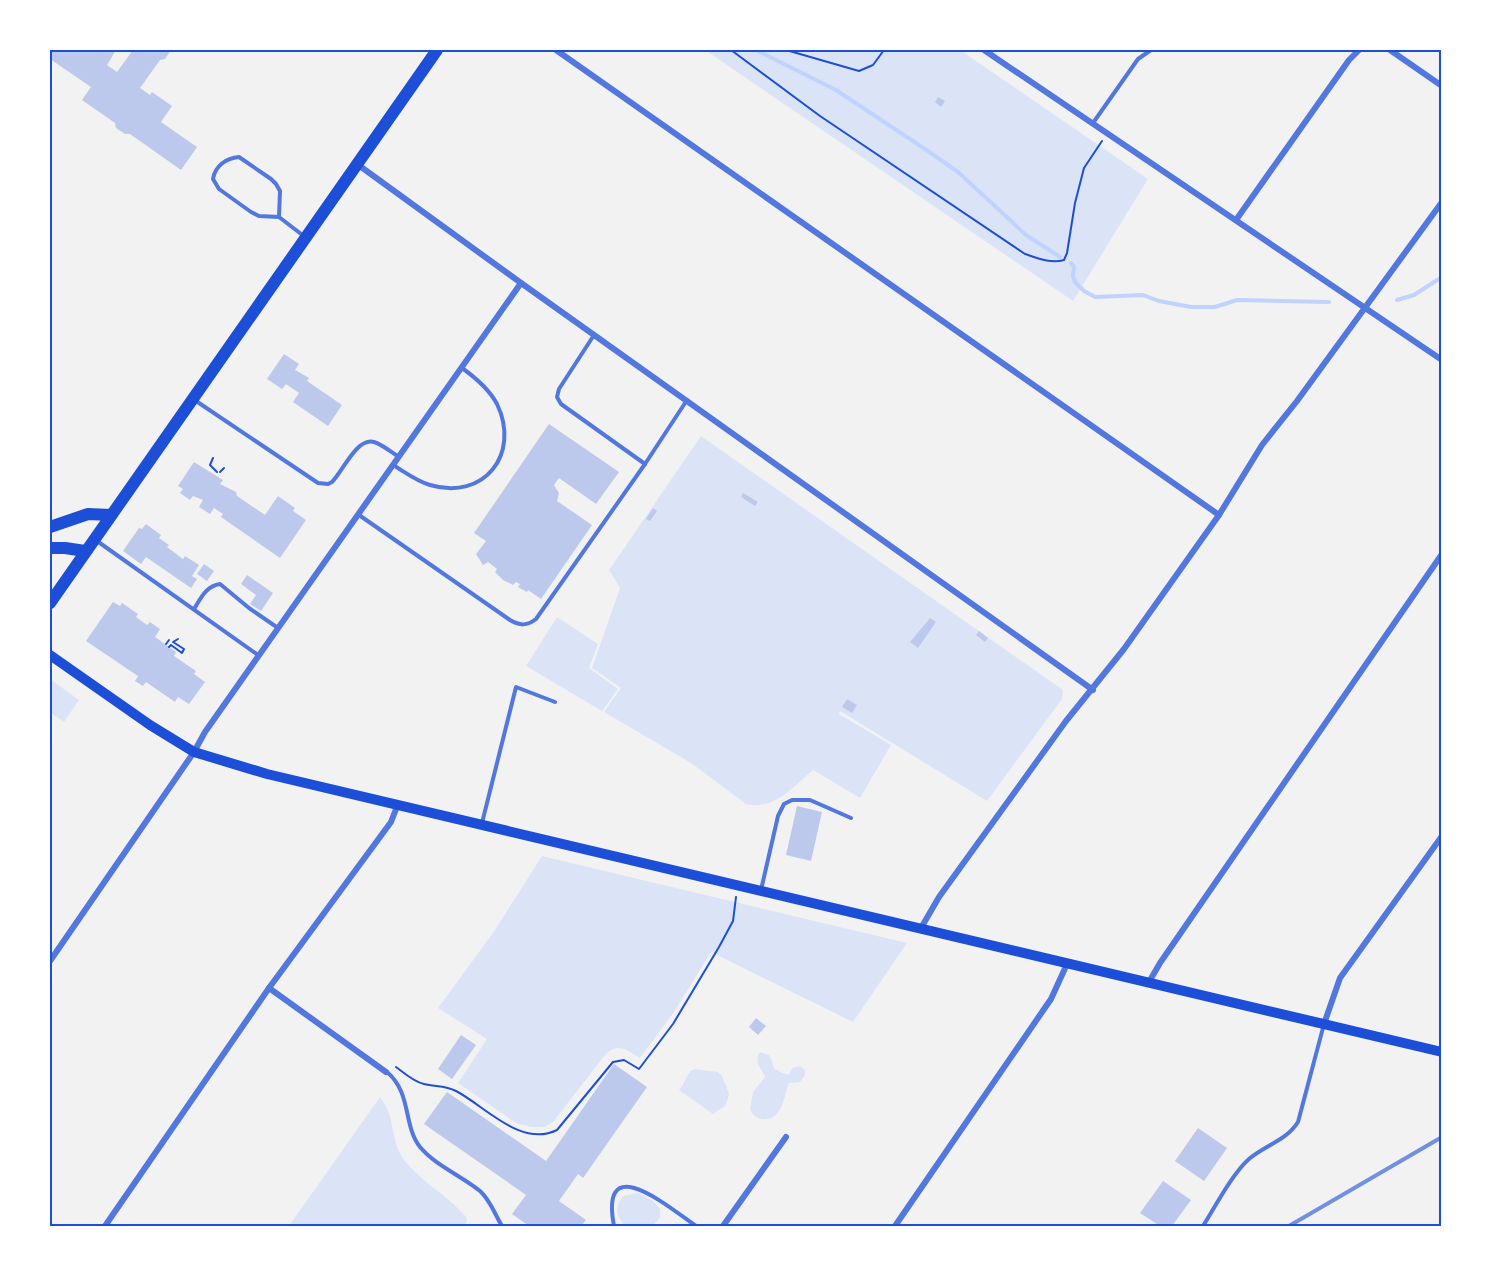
<svg xmlns="http://www.w3.org/2000/svg" width="1491" height="1276" viewBox="0 0 1491 1276" font-family="Manrope,sans-serif">
	<style>
		.green { fill: #dbe4f7 }
		.lines { fill: none; stroke-linecap: round; stroke-linejoin: round }
		.stream { stroke: #bfd3fe; stroke-width: 4 }
		.building { fill: #bdc9ec }
		.path { stroke: #1d4ed8; stroke-width: 2 }
		.service { stroke: #5277de; stroke-width: 4 }
		.minor { stroke: #5277de; stroke-width: 6 }
		.secondary { stroke: #1d4ed8; stroke-width: 10 }
		.primary { stroke: #1d4ed8; stroke-width: 12 }
		.rail { stroke: #7290e2; stroke-width: 4 }
		.neatline { fill: none; stroke: #1d4ed8; stroke-width: 2 }
	</style>
	<rect width="100%" height="100%" fill="#f2f2f2"/>
	<g class="green">
		<polygon points="705,50 960,50 1148,179 1073,301"/>
		<path d="M701,436L1063,690L1062,699L987,801L840,711L839,714L891,745L860,798L813,770C794,786 774,811 746,804L691,763L604,712L621,688L592,668L620,588L609,570Z"/>
		<polygon points="557,617 598,644 589,668 618,689 602,711 526,666"/>
		<polygon points="50,679 79,700 64,722 50,712"/>
		<path d="M542,856L907,943L853,1022L711,952L674,1012L640,1058C625,1050 619,1042 605,1055L553,1122L544,1127H532L516,1123L458,1083L487,1039L438,1008L493,933Z"/>
		<path d="M760,1052L769,1055C777,1070 768,1067 788,1075L793,1068L800,1066L805,1070V1075L800,1082L789,1083C784,1095 783,1118 766,1119C758,1120 753,1116 750,1109L753,1092L765,1077C762,1068 753,1063 760,1052Z"/>
		<path d="M694,1069L718,1072L722,1076L729,1094L727,1101L725,1106L713,1114L679,1090C686,1083 685,1074 694,1069Z"/>
		<path d="M380,1097C397,1118 389,1141 405,1161C422,1183 449,1196 467,1218L466,1226H289Z"/>
		<path d="M638,1193L653,1201L660,1209V1218L652,1226H626C615,1217 615,1207 623,1196Z"/>
	</g>
	<g class="lines">
		<g class="stream">
			<polyline points="756,50 836,90 928,151 958,172 1026,235 1060,257"/>
			<polyline points="1071,263 1074,267 1073,276 1075,282 1084,291 1095,297 1143,295 1159,301 1191,307 1215,307 1237,300 1329,302"/>
			<polyline points="1397,300 1414,295 1442,277"/>
		</g>
	</g>
	<g class="building">
		<polygon points="50,50 116,50 107,65 117,72 133,50 171,50 165,59 160,60 140,88 150,95 152,92 172,106 161,122 197,147 181,170 130,134 125,134 116,128 115,123 82,100 91,87 50,59"/>
		<polygon points="938,97 945,101 941,107 935,102"/>
		<polygon points="284,354 299,364 295,370 309,378 307,381 342,405 328,426 293,402 299,393 286,384 282,389 267,379"/>
		<polygon points="549,424 619,472 596,504 559,478 554,485 559,493 557,501 592,525 541,599 528,590 527,592 518,587 520,584 516,582 513,585 503,580 495,572 497,569 488,562 483,565 476,554 486,541 474,533"/>
		<polygon points="194,462 223,480 220,484 236,492 237,496 265,515 278,496 295,508 293,511 306,520 280,558 221,517 223,514 214,508 210,514 199,507 203,500 193,496 190,500 180,493 183,489 178,486"/>
		<polygon points="743,493 758,502 755,506 741,497"/>
		<polygon points="653,508 657,511 650,521 646,519"/>
		<polygon points="146,524 161,535 159,538 169,545 167,547 183,559 185,556 199,565 192,576 197,579 191,588 146,557 141,564 123,551 139,528 142,529"/>
		<polygon points="204,564 214,571 207,581 197,574"/>
		<polygon points="247,575 273,593 261,611 250,604 256,595 241,584"/>
		<polygon points="113,602 120,606 122,603 138,614 136,617 147,625 150,622 160,629 155,637 176,652 174,656 196,671 194,674 205,682 189,704 178,697 175,702 146,682 143,686 135,681 138,676 86,641"/>
		<polygon points="930,618 936,622 918,648 910,642"/>
		<polygon points="979,631 988,638 985,642 976,635"/>
		<polygon points="847,699 857,705 852,713 842,707"/>
		<polygon points="797,806 822,812 811,861 786,855"/>
		<polygon points="756,1018 766,1026 758,1035 749,1027"/>
		<polygon points="461,1035 476,1045 452,1079 438,1069"/>
		<polygon points="614,1064 647,1087 583,1178 578,1174 559,1201 586,1220 581,1226 529,1226 512,1214 526,1195 424,1124 447,1092 546,1161"/>
		<polygon points="1198,1128 1227,1148 1204,1181 1175,1161"/>
		<polygon points="1163,1181 1191,1200 1172,1226 1160,1226 1140,1213"/>
	</g>
	<g class="lines">
		<g class="path">
			<path d="M731,50L820,116L1025,254C1037,258 1051,264 1064,260L1067,253L1075,203L1084,168L1102,141"/>
			<polyline points="786,50 859,71 873,65 884,50"/>
			<polyline points="213,458 210,465 217,472"/>
			<polyline points="220,472 224,468"/>
			<polyline points="166,644 169,640"/>
			<polyline points="169,647 171,645 182,653 184,649 173,642 178,639"/>
			<path d="M396,1067C404,1073 414,1082 424,1084C435,1087 445,1085 456,1091C485,1106 521,1148 557,1130L613,1062L624,1060L639,1069L673,1024L719,947L733,921L736,897"/>
		</g>
		<g class="service">
			<polyline points="1093,123 1138,59 1151,50"/>
			<path d="M279,217L280,191L276,184L271,179L239,157C226,158 215,166 213,179L219,189L251,212L259,216L279,217L305,237"/>
			<polyline points="594,335 559,389 557,397 561,404 645,464"/>
			<path d="M196,401L318,483L328,484L332,482C343,471 357,437 374,442C383,445 391,452 399,457"/>
			<path d="M393,465C405,472 416,481 430,485C484,501 521,454 497,404C489,389 476,378 462,368"/>
			<path d="M359,515L510,620C520,626 527,626 536,619L645,464L687,400"/>
			<polyline points="97,541 258,655"/>
			<path d="M194,609C201,598 206,586 220,584L249,608L278,628"/>
			<polyline points="482,823 516,687 555,702"/>
			<polyline points="761,890 778,816 784,804 792,800 810,800 851,818"/>
			<path d="M387,1072C412,1093 403,1126 420,1147C436,1166 462,1176 480,1191C491,1201 495,1215 502,1226"/>
			<path d="M614,1226C599,1147 671,1209 696,1226"/>
			<path d="M1203,1226C1215,1207 1232,1174 1249,1159C1265,1145 1286,1141 1298,1122L1324,1024"/>
		</g>
		<g class="minor">
			<polyline points="556,50 1219,515"/>
			<polyline points="984,50 1442,360"/>
			<polyline points="1390,50 1442,86"/>
			<polyline points="357,164 521,283 1093,690"/>
			<polyline points="1236,220 1349,60 1359,50"/>
			<polyline points="921,928 939,897 1066,721 1124,649 1219,515 1262,445 1297,401 1442,202"/>
			<polyline points="50,961 194,752 205,732 521,283"/>
			<polyline points="1149,982 1160,963 1442,554"/>
			<polyline points="269,988 386,1072"/>
			<polyline points="1324,1024 1340,978 1442,836"/>
			<polyline points="105,1226 269,988 391,822 398,804"/>
			<polyline points="723,1226 786,1137"/>
			<polyline points="895,1226 1051,999 1067,964"/>
		</g>
		<polyline class="secondary" points="50,655 150,725 194,752 267,774 1442,1052"/>
		<g class="primary">
			<polyline points="50,527 88,514 111,515"/>
			<polyline points="50,548 65,548 85,551"/>
			<polyline points="50,603 437,50"/>
		</g>
		<polyline class="rail" points="1289,1226 1442,1137"/>
	</g>
	<rect width="1491" height="1276" fill="none" stroke="#ffffff" stroke-width="102"/>
	<rect x="51" y="51" width="1389" height="1174" class="neatline"/>
</svg>
